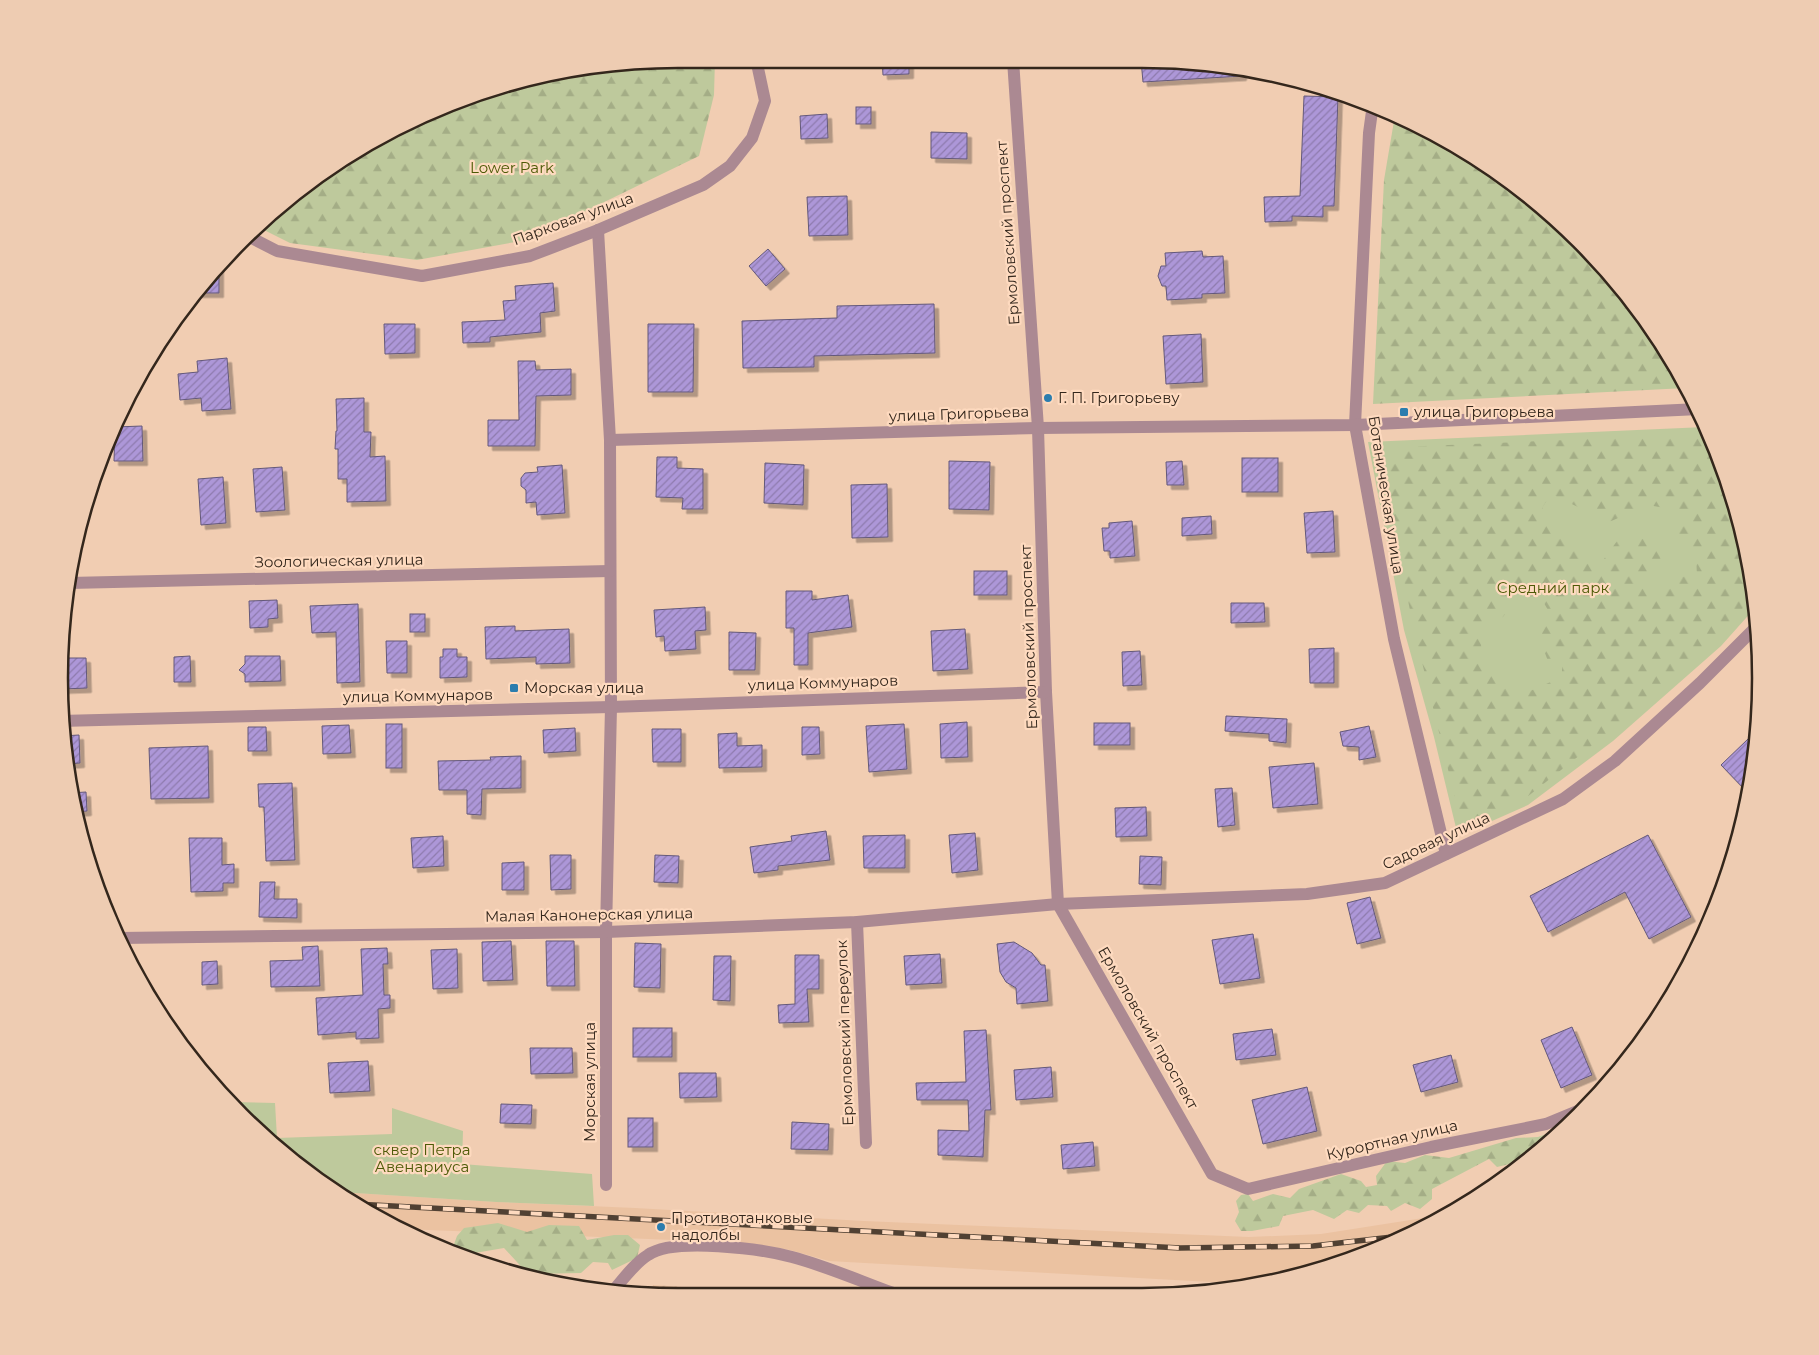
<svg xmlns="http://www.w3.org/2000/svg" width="1819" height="1355" viewBox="0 0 1819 1355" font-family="Montserrat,sans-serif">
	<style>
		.built { fill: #ebc2a1 }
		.industrial { fill: url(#industrial-furrows) }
		.green { fill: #bec99c }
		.forest { fill: url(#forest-firs); fill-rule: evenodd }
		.building { fill: url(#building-hatch); stroke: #63587a; filter: url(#shadow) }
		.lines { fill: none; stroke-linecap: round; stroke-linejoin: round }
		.minor { stroke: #ab8992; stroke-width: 12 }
		.rail-casing { stroke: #514133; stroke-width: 5.5 }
		.rail { stroke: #fedabf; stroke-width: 4; stroke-dasharray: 11; stroke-linecap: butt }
		.poi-dot { fill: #2c7dae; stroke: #fedabf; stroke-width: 2 }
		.labels { text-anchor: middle; stroke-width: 4.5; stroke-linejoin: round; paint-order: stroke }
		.park-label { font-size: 15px; fill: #4d5a06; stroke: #fedabf }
		.street-label { font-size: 15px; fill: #34271c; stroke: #fedabf }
		.poi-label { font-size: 15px; fill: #34271c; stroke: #fedabf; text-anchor: start }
		.rim { fill: none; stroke: #34271c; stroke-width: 2.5 }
	</style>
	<defs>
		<pattern id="industrial-furrows" width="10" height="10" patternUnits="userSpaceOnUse" patternTransform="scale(1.25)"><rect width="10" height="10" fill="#ebc2a1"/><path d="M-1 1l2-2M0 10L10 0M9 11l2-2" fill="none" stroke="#caa78a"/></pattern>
		<pattern id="forest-firs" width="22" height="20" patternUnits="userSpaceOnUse" patternTransform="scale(1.25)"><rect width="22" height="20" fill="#bec99c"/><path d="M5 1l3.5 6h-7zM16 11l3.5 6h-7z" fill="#a4ad86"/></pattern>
		<pattern id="building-hatch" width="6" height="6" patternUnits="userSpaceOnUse" patternTransform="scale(1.25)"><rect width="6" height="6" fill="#ad97d8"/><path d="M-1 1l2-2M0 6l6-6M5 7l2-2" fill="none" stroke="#8e7bae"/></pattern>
		<filter id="shadow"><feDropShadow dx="4.5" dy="4.5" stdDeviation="0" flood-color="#0004"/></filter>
	</defs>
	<rect width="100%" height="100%" fill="#f1cdb2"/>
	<polygon class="built" points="339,1192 496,1202 635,1208 864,1221 1249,1237 1321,1234 1436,1216 1378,1249 1247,1284 829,1261 790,1250 746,1243 403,1229 368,1213"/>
	<polygon class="industrial" points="653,1285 794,1294 652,1295"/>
	<g class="green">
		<polygon points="1705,427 1739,518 1754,609 1721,646 1613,741 1528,805 1458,836 1434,737 1404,630 1368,442"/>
		<polygon points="231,1102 275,1103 277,1138 392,1134 392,1108 463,1131 462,1164 592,1174 594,1206 496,1202 339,1192 270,1143"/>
	</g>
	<g class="forest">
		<polygon points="677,59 715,59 714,95 699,156 526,240 417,260 290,243 256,226 270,212 368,142 517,80"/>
		<polygon points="1395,115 1485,163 1579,240 1633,301 1686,388 1373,404 1384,180"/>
		<path d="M1708,434L1739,518L1752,597L1719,637L1609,732L1527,797L1462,827L1413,625L1377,448ZM1551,494L1609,522L1648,505L1676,510L1679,541L1696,555L1697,576L1674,577L1655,598L1639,584L1661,561L1657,540L1620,537L1601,563L1586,559L1542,508ZM1541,598L1548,610L1540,640L1548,661L1562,662V677L1530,691L1494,679L1483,660L1479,628L1503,617L1515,600Z"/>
		<polygon points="1560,1129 1527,1160 1497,1167 1489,1159 1432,1189 1432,1199 1420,1209 1405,1203 1391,1211 1387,1206 1368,1205 1359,1213 1347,1210 1334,1219 1313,1210 1283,1216 1279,1226 1252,1231 1241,1231 1235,1221 1239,1212 1236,1201 1241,1195 1248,1194 1253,1201 1273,1194 1290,1198 1299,1189 1341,1174 1361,1181 1366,1187 1377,1185 1376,1176 1387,1161 1405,1163 1425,1155 1449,1158 1516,1138 1538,1137"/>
		<polygon points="498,1223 527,1232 549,1225 579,1226 587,1240 614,1235 628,1235 640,1245 637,1258 612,1270 608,1263 593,1262 581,1273 533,1274 527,1273 504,1248 463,1255 453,1247 457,1236 464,1228"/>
	</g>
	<g class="building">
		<polygon points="882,59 909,59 909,74 883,75"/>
		<polygon points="1141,60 1182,60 1242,70 1242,76 1143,82"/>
		<polygon points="1304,96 1338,97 1334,206 1323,206 1323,217 1292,216 1292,221 1265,222 1264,197 1300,196"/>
		<rect x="856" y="107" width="15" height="17"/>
		<polygon points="827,114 828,138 801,139 800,116"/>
		<polygon points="931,132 967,133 967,159 931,158"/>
		<polygon points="847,196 848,235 809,236 807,197"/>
		<polygon points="768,249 785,269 766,286 749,266"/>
		<polygon points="1202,251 1203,257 1223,256 1225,293 1202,294 1202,298 1167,300 1166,286 1162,286 1158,276 1161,266 1166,266 1165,253"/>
		<polygon points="219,263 219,293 197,293 212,269"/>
		<polygon points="553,283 555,311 540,313 541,332 490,337 490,342 463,343 462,322 505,320 503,301 516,300 515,286"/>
		<polygon points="934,304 935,353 814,356 814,367 743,368 742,321 837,318 837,306"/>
		<polygon points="384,324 415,324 415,353 385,354"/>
		<polygon points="648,324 694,324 693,392 648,392"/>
		<polygon points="1201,334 1203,382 1166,384 1163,336"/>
		<polygon points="227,358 231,409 202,411 201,398 180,400 178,374 198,372 197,361"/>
		<polygon points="518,361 535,361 536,370 571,369 571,395 536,396 535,446 488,446 488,420 519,420"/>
		<polygon points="364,398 364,432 371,432 370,457 385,456 386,501 347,502 347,479 338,479 338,449 335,449 336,431 337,431 336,399"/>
		<polygon points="142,426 143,461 114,461 115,427"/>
		<polygon points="657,457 677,457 677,468 703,469 703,509 682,509 683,498 656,497"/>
		<rect x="1242" y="458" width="36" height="34"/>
		<polygon points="949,461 990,462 989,510 949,509"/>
		<polygon points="1182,461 1184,485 1167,485 1166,462"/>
		<polygon points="765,463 804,465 803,505 764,503"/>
		<polygon points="562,465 565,513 537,515 536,502 526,503 526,490 521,486 521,478 525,473 538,472 537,467"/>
		<polygon points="282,467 285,510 256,512 253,469"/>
		<polygon points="223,477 226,523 201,525 198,479"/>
		<polygon points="887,484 888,537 852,538 851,485"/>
		<polygon points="1333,511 1335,552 1307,553 1304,513"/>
		<polygon points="1211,516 1212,534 1182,536 1182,518"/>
		<polygon points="1132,521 1135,556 1110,558 1110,551 1104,551 1102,528 1109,528 1109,523"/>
		<rect x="974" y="571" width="33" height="24"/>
		<polygon points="786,591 812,591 812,600 848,595 852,627 808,633 808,665 794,665 794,628 786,628"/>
		<polygon points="277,600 278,618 268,619 268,627 250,628 249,601"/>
		<polygon points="1231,603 1264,603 1265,622 1231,623"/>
		<polygon points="358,604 360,682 337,683 336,632 312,633 310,606"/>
		<polygon points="705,607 706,630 695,631 696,649 665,651 664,636 656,637 654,610"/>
		<rect x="410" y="614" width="15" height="18"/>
		<polygon points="515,626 515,631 569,629 570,663 536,664 536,657 486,659 485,627"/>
		<polygon points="965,629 968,669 933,671 931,631"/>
		<polygon points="729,632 756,633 755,670 729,670"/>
		<polygon points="386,641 407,641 407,673 387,673"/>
		<polygon points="1334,648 1334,683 1310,683 1309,649"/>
		<polygon points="443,649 457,649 457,657 467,657 467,677 440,678 440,657 443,657"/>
		<polygon points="1140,651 1142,685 1123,686 1122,652"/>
		<polygon points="190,656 191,682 174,682 174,657"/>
		<polygon points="245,656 280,656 281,681 245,682 245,674 239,670 245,664"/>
		<polygon points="64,658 86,658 87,688 63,689"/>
		<polygon points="1226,716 1287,719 1286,743 1269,741 1269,734 1225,731"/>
		<polygon points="967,722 968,757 941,758 940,724"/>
		<rect x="1094" y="723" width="36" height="22"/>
		<rect x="386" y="724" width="16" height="44"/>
		<polygon points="904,724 907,769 869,772 866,726"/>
		<polygon points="349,725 351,753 323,754 322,726"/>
		<polygon points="1369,726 1376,757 1359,760 1359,747 1343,746 1340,732"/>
		<polygon points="248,727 266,727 267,751 248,751"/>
		<polygon points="802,727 819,727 820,754 802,755"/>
		<polygon points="575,728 576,751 544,753 543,730"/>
		<polygon points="652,729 681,729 681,762 653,762"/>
		<polygon points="737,733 737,746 762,745 762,767 719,768 718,734"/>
		<polygon points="79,735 80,763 66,764 62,736"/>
		<polygon points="1748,739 1755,747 1755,759 1747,792 1721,765"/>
		<polygon points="208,746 209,798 151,799 149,748"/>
		<polygon points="521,756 521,788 482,789 481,815 467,814 467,790 439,790 438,761 491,760 490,757"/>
		<polygon points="1314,763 1318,804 1273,808 1269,767"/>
		<polygon points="292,783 295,860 266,861 264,807 259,807 258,784"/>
		<polygon points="1232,788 1235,825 1218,827 1215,789"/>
		<polygon points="86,792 87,811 75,812 70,793"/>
		<polygon points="1146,807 1147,836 1116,837 1115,808"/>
		<polygon points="826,831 830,860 778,866 778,870 754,873 750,847 792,841 791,836"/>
		<polygon points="975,833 978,870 952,873 949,835"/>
		<polygon points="905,835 905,868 864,868 863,836"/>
		<polygon points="1648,835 1691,917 1649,939 1625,892 1548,932 1530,896"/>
		<polygon points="443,836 444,866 413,868 411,838"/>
		<polygon points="189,838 222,838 222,865 234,864 234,883 223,883 223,891 191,892"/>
		<polygon points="550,855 571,855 571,889 551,890"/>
		<polygon points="655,855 679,856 678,883 654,882"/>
		<polygon points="1140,856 1162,857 1161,885 1139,884"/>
		<polygon points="524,862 524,890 502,890 502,863"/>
		<polygon points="260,882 275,882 274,899 297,899 297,918 259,917"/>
		<polygon points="1370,897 1381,938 1357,944 1347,903"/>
		<polygon points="1253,934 1260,978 1220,984 1212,940"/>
		<polygon points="511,941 513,980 483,981 482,942"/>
		<polygon points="546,941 574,941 575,986 547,986"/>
		<polygon points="1014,942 1032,953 1041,965 1045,965 1048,1001 1017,1004 1016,988 1006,982 1000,972 997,944"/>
		<polygon points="635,943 661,944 660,988 634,987"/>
		<polygon points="318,946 320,986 271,987 270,961 303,960 302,947"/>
		<polygon points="387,948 388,964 383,964 384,995 390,995 390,1008 378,1009 379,1038 356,1039 356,1032 318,1035 316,998 363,995 361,949"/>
		<polygon points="457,949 458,988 433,989 431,950"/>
		<polygon points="940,954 942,983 906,985 904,956"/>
		<polygon points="795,955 819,955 819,989 807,989 809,1022 779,1023 778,1005 795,1004"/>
		<polygon points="714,956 731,956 730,1001 713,1000"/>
		<polygon points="217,961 218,984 202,985 202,962"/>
		<polygon points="1572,1027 1592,1075 1561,1088 1541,1040"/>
		<rect x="633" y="1028" width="39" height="29"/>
		<polygon points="1272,1029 1276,1055 1236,1060 1233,1034"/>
		<polygon points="986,1030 991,1110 985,1110 983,1157 938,1155 938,1130 969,1131 968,1100 917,1100 916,1083 966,1082 964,1031"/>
		<polygon points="530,1048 572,1048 573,1073 531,1074"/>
		<polygon points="1451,1055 1458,1082 1421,1092 1413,1065"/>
		<polygon points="368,1061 370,1091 330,1093 328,1063"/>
		<polygon points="1051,1067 1053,1097 1016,1100 1014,1070"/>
		<polygon points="679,1073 716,1073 717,1097 680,1098"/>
		<polygon points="1307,1087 1317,1131 1263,1144 1252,1100"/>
		<polygon points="501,1104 532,1105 531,1124 500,1123"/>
		<rect x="628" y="1118" width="25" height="29"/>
		<polygon points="792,1122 829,1124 828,1150 791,1149"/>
		<polygon points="1093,1142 1095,1166 1063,1169 1061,1145"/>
	</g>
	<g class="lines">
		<g class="minor">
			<polyline points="1013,60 1038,428 1046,692 1058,904 1212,1174 1248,1189 1431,1147 1546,1124 1580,1110"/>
			<polyline points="1373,104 1369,133 1355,425 1394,639 1446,854"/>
			<polyline points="598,230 610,440 611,707 606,932 606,1185"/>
			<polyline points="246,235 277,251 422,276 530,256 598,230 703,185 730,166 752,138 765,101 756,59"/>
			<polyline points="610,440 1038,428 1355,425 1699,409"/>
			<polyline points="69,583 610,571"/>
			<polyline points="60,721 611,707 1046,692"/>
			<polyline points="857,922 866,1143"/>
			<polyline points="120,938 606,932 857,922 1058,904 1307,894 1385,883 1563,799 1615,761 1700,683 1757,626"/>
			<path d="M614,1290C624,1278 635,1263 648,1255C674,1237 762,1249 792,1257C826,1266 860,1281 893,1293"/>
		</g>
		<defs>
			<polyline id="rail" points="355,1204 1180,1248 1313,1246 1401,1236"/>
		</defs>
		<use href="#rail" class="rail-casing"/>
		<use href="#rail" class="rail"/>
	</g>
	<g class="poi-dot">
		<circle cx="1048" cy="398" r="5"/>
		<rect x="1399" y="407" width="10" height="10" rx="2.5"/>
		<rect x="509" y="683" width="10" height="10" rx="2.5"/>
		<circle cx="661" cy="1227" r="5"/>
	</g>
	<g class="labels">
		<g class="park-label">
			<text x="512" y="173">Lower Park</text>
			<text x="1553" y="593">Средний парк</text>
			<text x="422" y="1155">сквер Петра<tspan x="422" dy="17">Авенариуса</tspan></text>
		</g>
		<g class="street-label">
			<text transform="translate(573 219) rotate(-20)" y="5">Парковая улица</text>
			<text transform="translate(1008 233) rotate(-94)" y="5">Ермоловский проспект</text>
			<text transform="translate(959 414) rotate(-2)" y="5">улица Григорьева</text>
			<text transform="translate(1386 495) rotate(81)" y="5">Ботаническая улица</text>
			<text transform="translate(339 561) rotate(-1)" y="5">Зоологическая улица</text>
			<text transform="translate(1029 637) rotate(-92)" y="5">Ермоловский проспект</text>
			<text transform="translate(823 683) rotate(-2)" y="5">улица Коммунаров</text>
			<text transform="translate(418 696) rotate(-1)" y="5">улица Коммунаров</text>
			<text transform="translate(1436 841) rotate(-25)" y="5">Садовая улица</text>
			<text transform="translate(589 915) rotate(-1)" y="5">Малая Канонерская улица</text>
			<text transform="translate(1148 1028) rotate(60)" y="5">Ермоловский проспект</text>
			<text transform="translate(845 1033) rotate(-92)" y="5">Ермоловский переулок</text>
			<text transform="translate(590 1082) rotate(-90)" y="5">Морская улица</text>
			<text transform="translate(1392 1140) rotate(-13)" y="5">Курортная улица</text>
		</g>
		<g class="poi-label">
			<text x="1058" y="403">Г. П. Григорьеву</text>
			<text x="1414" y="417">улица Григорьева</text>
			<text x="524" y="693">Морская улица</text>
			<text x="671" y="1223">Противотанковые<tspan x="671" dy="17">надолбы</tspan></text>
		</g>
	</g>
	<path d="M0 0H1819V1355H0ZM678 68H1142A610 610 0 0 1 1752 678V678A610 610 0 0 1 1142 1288H678A610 610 0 0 1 68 678V678A610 610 0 0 1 678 68Z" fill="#eeccb2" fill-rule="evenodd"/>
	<path class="rim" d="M678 68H1142A610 610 0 0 1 1752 678V678A610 610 0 0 1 1142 1288H678A610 610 0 0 1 68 678V678A610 610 0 0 1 678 68Z"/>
</svg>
